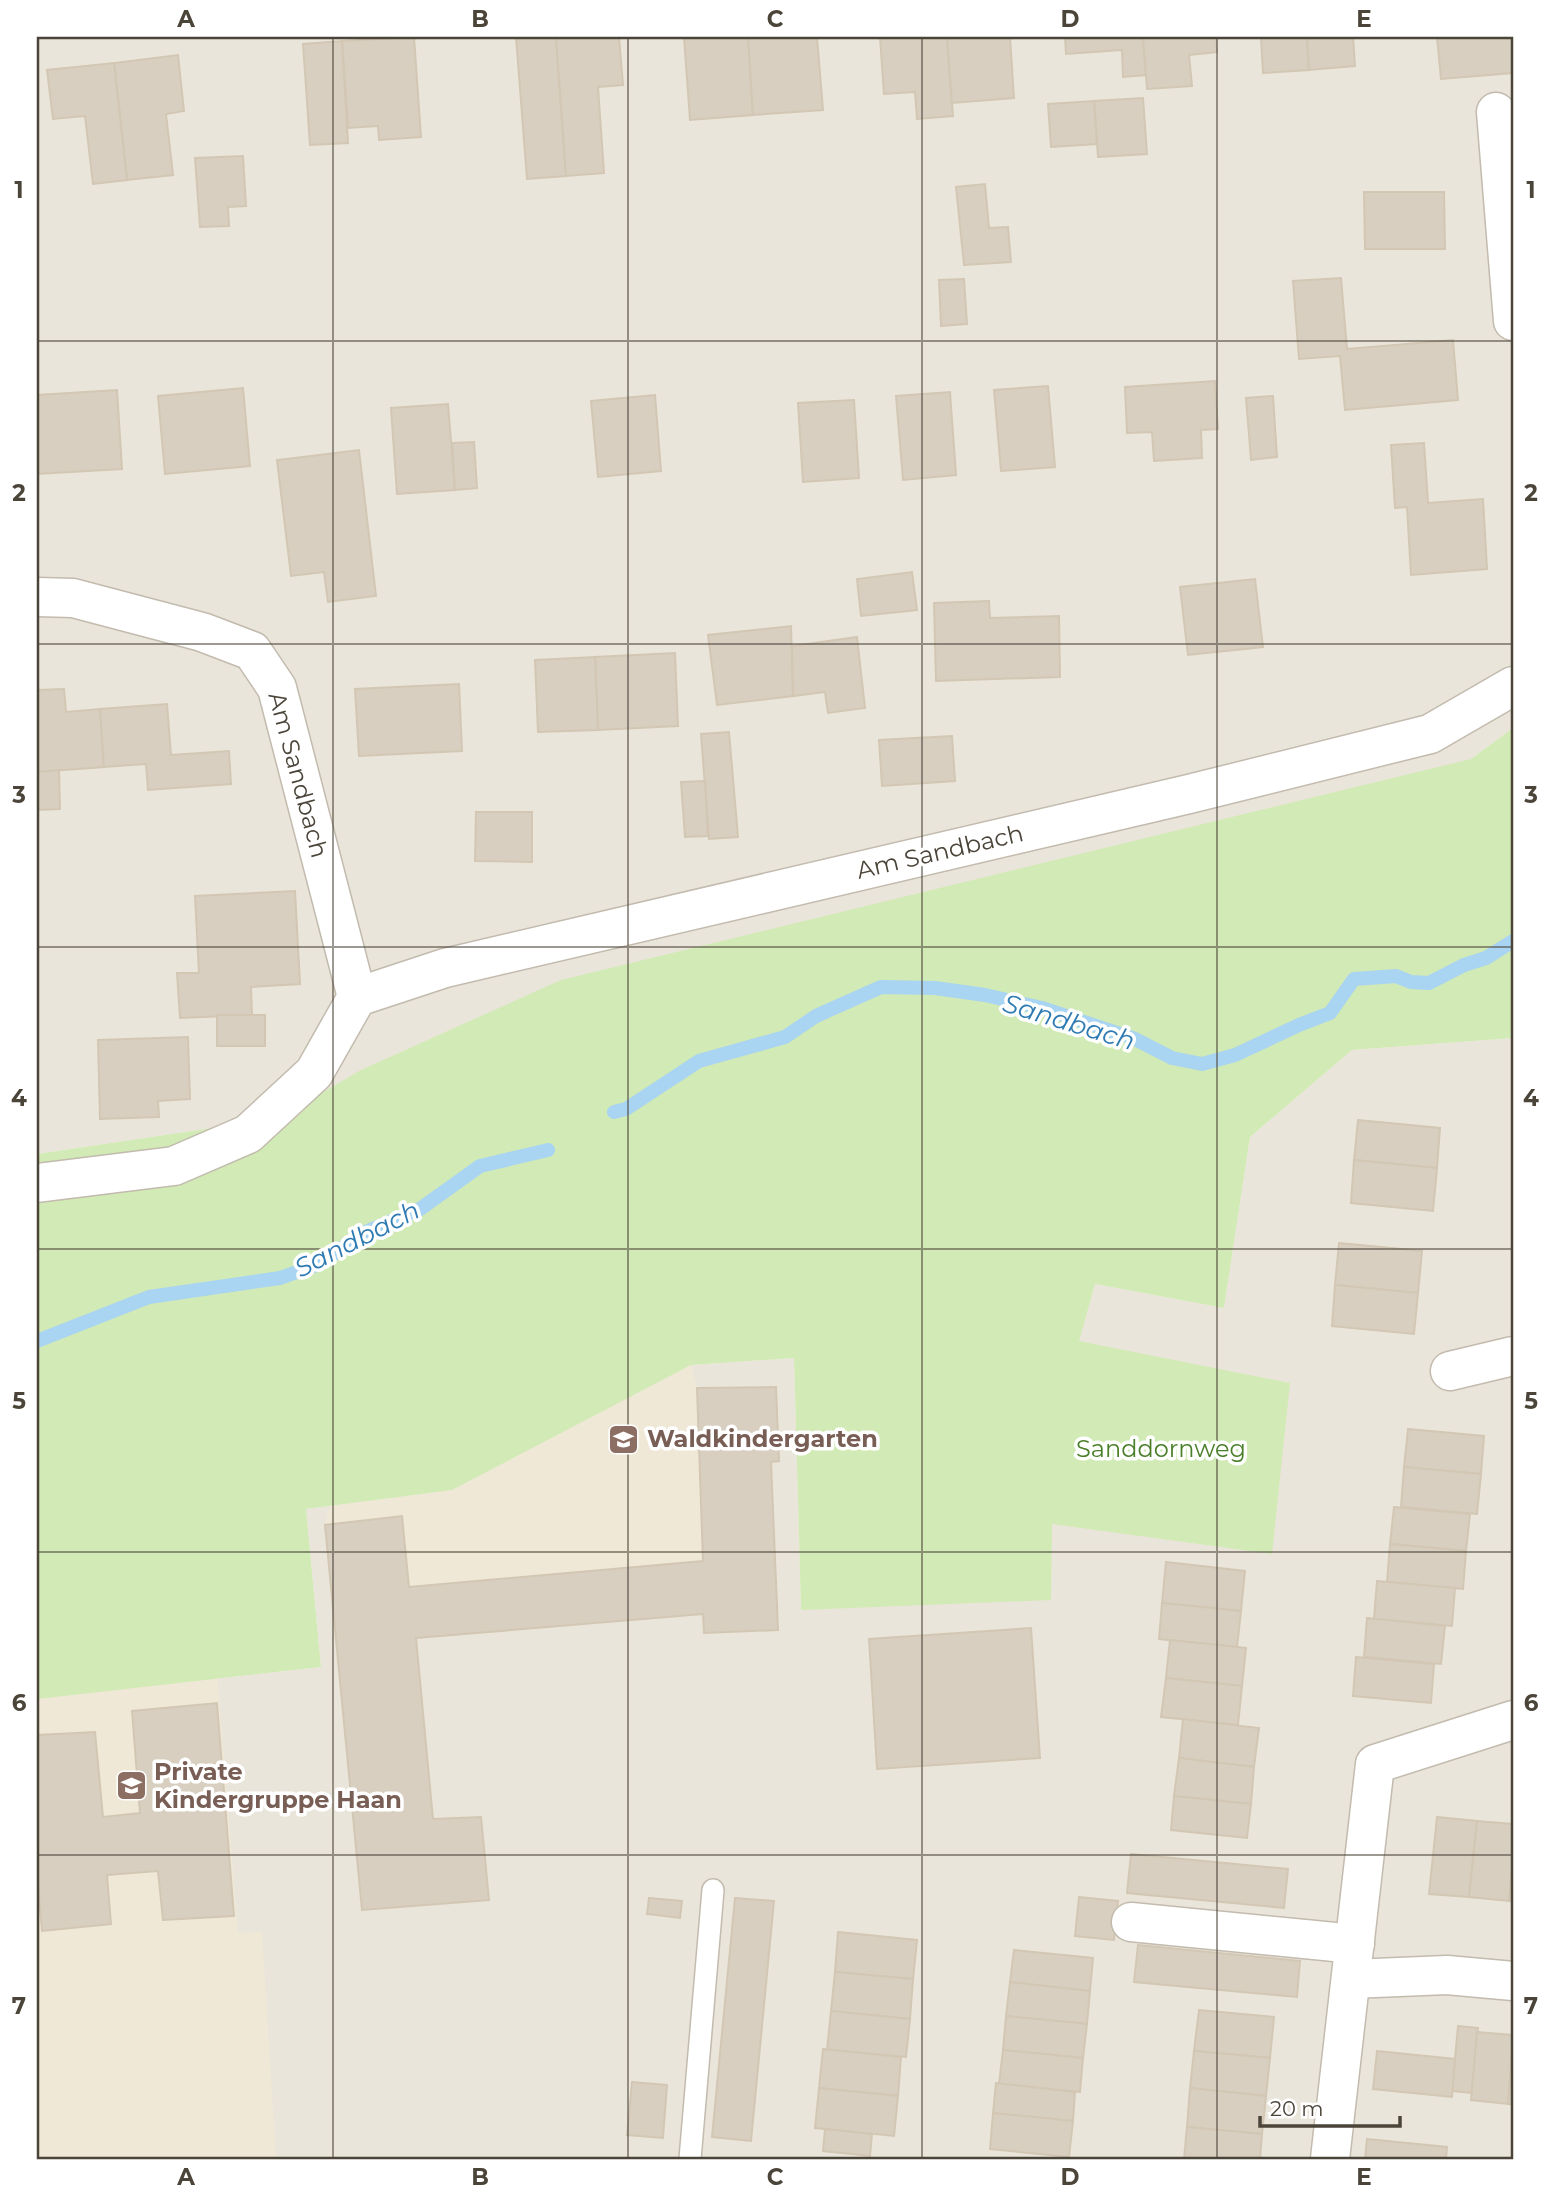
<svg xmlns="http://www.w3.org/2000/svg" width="1550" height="2196" viewBox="0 0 1550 2196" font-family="Montserrat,sans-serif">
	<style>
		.residential { fill: #eae5da }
		.education { fill: #efe8d6 }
		.green { fill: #d2eab5 }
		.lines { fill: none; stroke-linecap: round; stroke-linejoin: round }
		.stream { stroke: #a9d4f2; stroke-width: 14 }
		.building { fill: #d8cfc1; stroke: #d3c7b4; stroke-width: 2 }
		.lane-casing { stroke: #c2bbae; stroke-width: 24 }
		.street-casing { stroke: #c2bbae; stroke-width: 41 }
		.lane { stroke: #fff; stroke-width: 21 }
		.street { stroke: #fff; stroke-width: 38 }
		.grid { fill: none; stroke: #4b4439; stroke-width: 2; stroke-opacity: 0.55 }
		.labels { text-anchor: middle; stroke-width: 7; stroke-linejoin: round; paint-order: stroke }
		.street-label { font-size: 24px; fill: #4b4439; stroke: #fff }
		.education-label { font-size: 24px; font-weight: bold; fill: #785e54; stroke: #fff; text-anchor: start }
		.park-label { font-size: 24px; fill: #4a7f2a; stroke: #fff }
		.water-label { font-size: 26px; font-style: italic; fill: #2e7ab2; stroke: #fff }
		.neatline { fill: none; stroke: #4b4439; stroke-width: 2.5 }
		.grid-label { font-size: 23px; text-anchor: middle; font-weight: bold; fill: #4b4439 }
	</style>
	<rect width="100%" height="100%" fill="#f6f3ec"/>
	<g class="residential">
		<polygon points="37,37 1513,37 1513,728 1471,759 279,1118 37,1154"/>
		<polygon points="1513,1038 1513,2159 37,2159 37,1699 321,1667 306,1509 452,1490 691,1365 794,1358 801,1609 1052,1524 1078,1341 1095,1284 1224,1308 1250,1137 1352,1050"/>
	</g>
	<g class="education">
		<polygon points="691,1365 697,1388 703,1561 409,1587 402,1516 325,1525 330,1506 452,1490"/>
		<polygon points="213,1626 238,1933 262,1932 276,2159 37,2159 37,1640"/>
	</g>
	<polygon class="green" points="1513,728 1513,1038 1352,1050 1250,1137 1224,1308 1095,1284 1079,1341 1290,1383 1272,1554 1052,1524 1051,1600 801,1610 794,1358 691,1365 452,1490 306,1509 321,1667 37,1699 37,1154 279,1118 361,1070 561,980 1471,759"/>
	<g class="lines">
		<g class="stream">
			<polyline points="614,1112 626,1109 699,1061 785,1037 816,1016 881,987 935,988 985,995 1042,1008 1135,1039 1172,1058 1202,1064 1235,1055 1299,1025 1330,1013 1354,979 1396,976 1411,982 1429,983 1464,965 1486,958 1513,941"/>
			<polyline points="37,1341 149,1297 280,1278 322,1263 361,1234 420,1209 480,1166 548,1150"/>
		</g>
	</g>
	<g class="building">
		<polygon points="414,37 421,137 379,140 378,126 348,128 342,41"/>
		<polygon points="516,37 556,37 566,176 527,179"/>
		<polygon points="556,37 619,37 623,85 598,87 604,173 566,176"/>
		<polygon points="684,37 748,37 753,115 690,120"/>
		<polygon points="748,37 817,37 823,110 753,115"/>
		<polygon points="880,37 947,37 953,116 917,119 915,92 884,94"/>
		<polygon points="947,37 1010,37 1014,98 952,103"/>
		<polygon points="1065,37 1143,37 1146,75 1123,77 1122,50 1066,54"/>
		<polygon points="1143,37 1216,37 1217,52 1189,55 1192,86 1147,89"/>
		<polygon points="1261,37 1307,37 1309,70 1263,73"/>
		<polygon points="1307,37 1353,37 1355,66 1309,70"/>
		<polygon points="1437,37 1513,37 1513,73 1441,79"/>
		<polygon points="342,41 348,143 310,145 303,44"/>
		<polygon points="178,55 184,111 166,114 173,175 127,180 114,63"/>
		<polygon points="114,63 127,180 93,184 85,116 53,119 47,70"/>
		<polygon points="1143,98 1147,154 1098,157 1094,101"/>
		<polygon points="1094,101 1097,144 1051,147 1048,104"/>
		<polygon points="243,156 246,206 228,207 229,226 200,227 195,158"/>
		<polygon points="985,184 989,228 1008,227 1011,262 964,265 956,187"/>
		<polygon points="1364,192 1444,192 1445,249 1365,249"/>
		<polygon points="1341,278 1347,349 1453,340 1458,400 1345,410 1340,356 1299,359 1293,281"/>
		<polygon points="964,279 967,324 941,326 939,280"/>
		<polygon points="1215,381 1218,429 1201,430 1202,458 1154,461 1152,432 1127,433 1125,387"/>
		<polygon points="1048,386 1055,467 1001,471 994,390"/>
		<polygon points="243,388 250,466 165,474 158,396"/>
		<polygon points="117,390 122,469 37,474 37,395"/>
		<polygon points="950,392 956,475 903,480 896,396"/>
		<polygon points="655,395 661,471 598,477 591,401"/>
		<polygon points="1273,396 1277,457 1251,460 1246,398"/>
		<polygon points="854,400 859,478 803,482 798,403"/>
		<polygon points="448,404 455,490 397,494 391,408"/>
		<polygon points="474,442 477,488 455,490 452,443"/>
		<polygon points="1424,443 1428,503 1483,499 1487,569 1411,575 1407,507 1395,508 1391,445"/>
		<polygon points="359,450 376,596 328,602 324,572 291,576 277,460"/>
		<polygon points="912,572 917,610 861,616 857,579"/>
		<polygon points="1255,579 1263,647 1188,655 1180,587"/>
		<polygon points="989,601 990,618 1059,616 1060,677 936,681 934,603"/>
		<polygon points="791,626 793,696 717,705 708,635"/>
		<polygon points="857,637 865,708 828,713 825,692 793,696 792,646"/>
		<polygon points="675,653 678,726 598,730 595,657"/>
		<polygon points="595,657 598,730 538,732 535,660"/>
		<polygon points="459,684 462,751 359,756 355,689"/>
		<polygon points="64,689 66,712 100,709 104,767 37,772 37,690"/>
		<polygon points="167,704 171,755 229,751 231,784 148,790 146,764 104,767 100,709"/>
		<polygon points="729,732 738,837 709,839 701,734"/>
		<polygon points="952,736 955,781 882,786 879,740"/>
		<polygon points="59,770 60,809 37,810 37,772"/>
		<polygon points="705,781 708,836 685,837 681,782"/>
		<polygon points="476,812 532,812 532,862 475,861"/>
		<polygon points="295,891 300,984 251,987 252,1015 180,1018 177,973 199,973 195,896"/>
		<rect x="217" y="1015" width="48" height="31"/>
		<polygon points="188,1037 190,1099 158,1101 159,1117 100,1119 98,1040"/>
		<polygon points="1358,1120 1440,1128 1437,1168 1354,1160"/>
		<polygon points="1354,1160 1437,1168 1433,1211 1351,1203"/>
		<polygon points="1339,1243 1422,1251 1418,1293 1335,1285"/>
		<polygon points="1335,1285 1418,1293 1414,1334 1332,1326"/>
		<polygon points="776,1387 779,1461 771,1462 778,1630 704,1633 703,1614 416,1638 433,1819 481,1817 489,1900 362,1910 325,1525 402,1516 409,1587 703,1561 697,1388"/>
		<polygon points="1408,1429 1484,1436 1481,1474 1404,1467"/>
		<polygon points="1404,1467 1481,1474 1477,1514 1401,1507"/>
		<polygon points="1394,1507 1470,1514 1466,1551 1390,1544"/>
		<polygon points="1390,1544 1466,1551 1463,1589 1387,1582"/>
		<polygon points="1166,1562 1245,1571 1241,1611 1162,1603"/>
		<polygon points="1377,1581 1455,1588 1452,1626 1374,1619"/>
		<polygon points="1162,1603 1241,1611 1237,1647 1159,1639"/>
		<polygon points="1367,1618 1445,1626 1441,1664 1364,1657"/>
		<polygon points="1031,1628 1040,1758 877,1769 869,1639"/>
		<polygon points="1170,1640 1246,1648 1242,1686 1166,1678"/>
		<polygon points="1356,1657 1434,1664 1431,1703 1353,1696"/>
		<polygon points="1166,1678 1242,1686 1238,1725 1161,1717"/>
		<polygon points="217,1703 234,1916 163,1920 158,1871 107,1875 111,1924 42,1931 37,1875 37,1735 95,1732 103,1817 140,1813 132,1711"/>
		<polygon points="1183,1719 1259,1728 1254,1767 1179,1758"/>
		<polygon points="1179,1758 1254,1767 1251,1804 1174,1796"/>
		<polygon points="1174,1796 1251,1804 1247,1838 1171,1830"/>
		<polygon points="1437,1817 1477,1821 1469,1897 1429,1894"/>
		<polygon points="1477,1821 1513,1824 1513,1860 1509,1901 1469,1897"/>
		<polygon points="1131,1854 1288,1869 1284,1908 1127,1893"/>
		<polygon points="1513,1860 1513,1902 1509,1901"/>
		<polygon points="1079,1897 1118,1901 1114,1940 1075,1936"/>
		<polygon points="649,1898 682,1901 680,1918 647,1914"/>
		<polygon points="735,1898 774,1901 751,2141 712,2137"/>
		<polygon points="838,1932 917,1940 913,1979 835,1972"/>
		<polygon points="1138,1945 1300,1961 1297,1997 1134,1982"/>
		<polygon points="1014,1950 1093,1958 1090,1991 1010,1982"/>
		<polygon points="835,1972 913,1979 910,2019 831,2011"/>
		<polygon points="1010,1982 1090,1991 1087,2024 1006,2016"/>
		<polygon points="1199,2010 1274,2017 1270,2058 1194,2051"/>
		<polygon points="831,2011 910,2019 906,2057 827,2050"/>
		<polygon points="1006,2016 1087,2024 1083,2058 1003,2050"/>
		<polygon points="1458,2026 1478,2028 1472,2093 1452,2091"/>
		<polygon points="1477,2032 1513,2035 1508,2104 1471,2100"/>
		<polygon points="1513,2048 1513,2105 1508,2104"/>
		<polygon points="823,2049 901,2057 898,2096 819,2088"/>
		<polygon points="1003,2050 1083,2058 1080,2092 999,2084"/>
		<polygon points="1194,2051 1270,2058 1266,2096 1190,2088"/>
		<polygon points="1377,2051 1455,2059 1452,2097 1373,2089"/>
		<polygon points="632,2082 667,2085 663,2138 627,2135"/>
		<polygon points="996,2083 1075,2092 1073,2121 993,2113"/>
		<polygon points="819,2088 898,2096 894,2136 815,2128"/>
		<polygon points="1190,2088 1266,2096 1262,2134 1187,2127"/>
		<polygon points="993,2113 1073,2121 1069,2157 990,2149"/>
		<polygon points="1187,2127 1262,2134 1260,2159 1184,2159"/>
		<polygon points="825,2129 872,2134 870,2156 823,2151"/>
		<polygon points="1367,2139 1447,2147 1446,2159 1365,2159"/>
	</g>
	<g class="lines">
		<defs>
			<polyline id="lane" points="690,2159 713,1890"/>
			<g id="street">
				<polyline points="1496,112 1513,321"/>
				<polyline points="37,597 73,598 202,632 252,651 277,688 357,997"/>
				<polyline points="37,1183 174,1166 248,1134 314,1073 357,997 445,968 1189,794 1430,734 1513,686"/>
				<polyline points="1450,1371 1513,1356"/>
				<polyline points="1131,1922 1355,1944"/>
				<polyline points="1351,1979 1447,1975 1513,1981"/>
				<polyline points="1330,2159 1375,1764 1513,1720"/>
			</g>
		</defs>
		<use href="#lane" class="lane-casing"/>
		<use href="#street" class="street-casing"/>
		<use href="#lane" class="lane"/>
		<use href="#street" class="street"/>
	</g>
	<path class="grid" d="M333,37V2159M628,37V2159M922,37V2159M1217,37V2159M37,341H1513M37,644H1513M37,947H1513M37,1249H1513M37,1552H1513M37,1855H1513"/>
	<defs>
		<symbol id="school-square" viewBox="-11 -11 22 22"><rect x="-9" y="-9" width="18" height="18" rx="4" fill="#8d6e63" stroke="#fff"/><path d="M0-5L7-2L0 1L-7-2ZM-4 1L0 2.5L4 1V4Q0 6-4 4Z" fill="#fff"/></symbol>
	</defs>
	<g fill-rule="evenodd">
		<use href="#school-square" x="606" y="1422" width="35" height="35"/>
		<use href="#school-square" x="114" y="1768" width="35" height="35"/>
	</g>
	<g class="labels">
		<g class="street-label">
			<text transform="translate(298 775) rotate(75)" y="8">Am Sandbach</text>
			<text transform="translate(940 852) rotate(-13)" y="8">Am Sandbach</text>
		</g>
		<g class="education-label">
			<text x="647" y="1447">Waldkindergarten</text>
			<text x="154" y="1780">Private<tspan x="154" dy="28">Kindergruppe Haan</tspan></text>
		</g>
		<g class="park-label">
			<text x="1161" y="1457">Sanddornweg</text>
		</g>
		<g class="water-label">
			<text transform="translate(1069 1022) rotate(17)" y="9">Sandbach</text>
			<text transform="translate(357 1239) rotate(-27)" y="9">Sandbach</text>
		</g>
	</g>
	<rect width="1550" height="2196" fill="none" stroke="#ffffff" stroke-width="77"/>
	<path d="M1260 2116v10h140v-10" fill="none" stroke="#4b4439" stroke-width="3.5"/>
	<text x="1270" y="2116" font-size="21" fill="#4b4439" stroke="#ffffff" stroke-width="5" paint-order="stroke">20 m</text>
	<rect x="38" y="38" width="1474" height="2120" class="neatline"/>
	<g class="grid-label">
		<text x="186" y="27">A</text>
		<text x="480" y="27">B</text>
		<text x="775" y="27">C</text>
		<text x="1070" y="27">D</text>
		<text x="1364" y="27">E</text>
		<text x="19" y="198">1</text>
		<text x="1531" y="198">1</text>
		<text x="19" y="501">2</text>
		<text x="1531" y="501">2</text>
		<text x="19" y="803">3</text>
		<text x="1531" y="803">3</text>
		<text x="19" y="1106">4</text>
		<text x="1531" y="1106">4</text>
		<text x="19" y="1409">5</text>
		<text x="1531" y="1409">5</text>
		<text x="19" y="1711">6</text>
		<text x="1531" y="1711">6</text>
		<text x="19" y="2014">7</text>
		<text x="1531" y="2014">7</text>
		<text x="186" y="2185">A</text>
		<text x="480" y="2185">B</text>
		<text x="775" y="2185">C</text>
		<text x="1070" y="2185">D</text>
		<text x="1364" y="2185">E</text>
	</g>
</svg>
